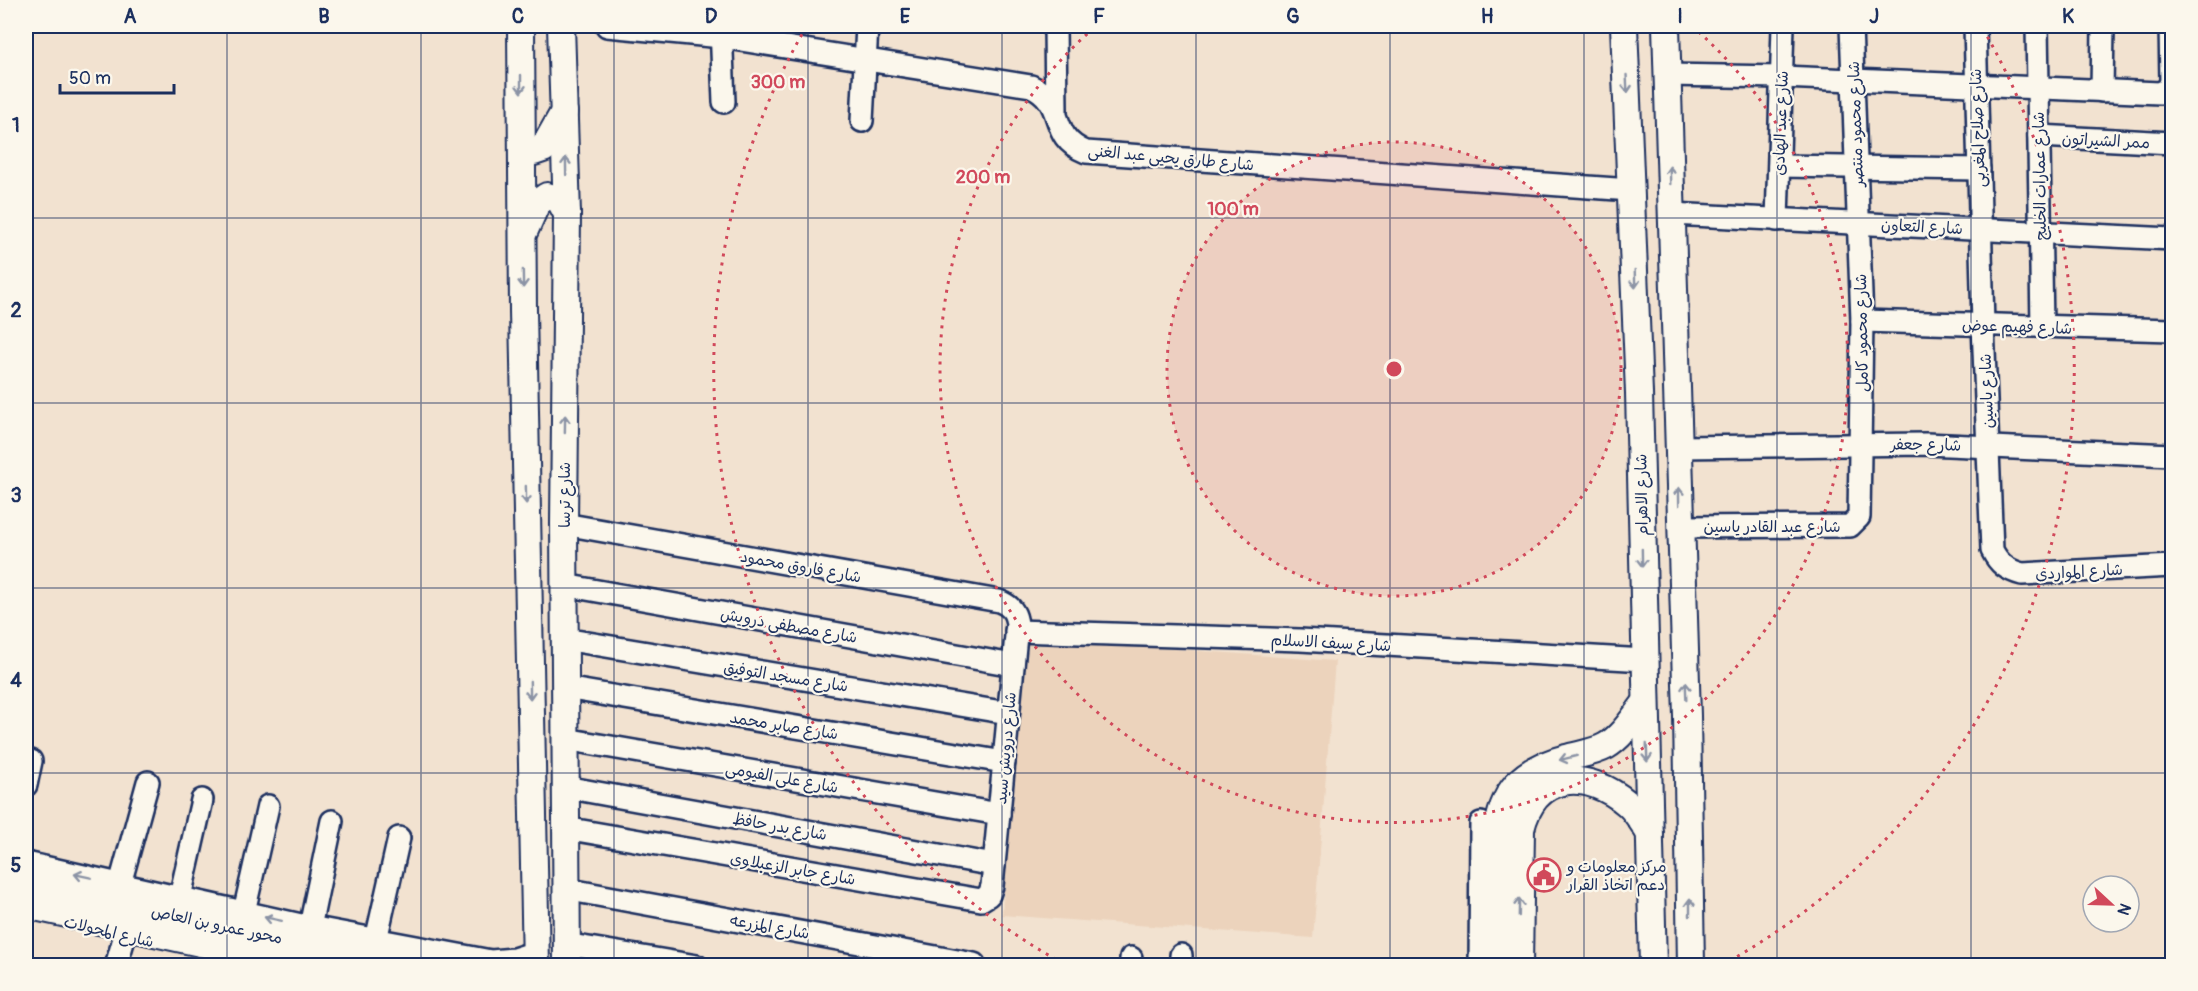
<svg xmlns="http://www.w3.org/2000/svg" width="2198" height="991" viewBox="0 0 2198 991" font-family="Pangolin,'Playpen Sans Arabic',sans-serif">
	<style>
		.built { fill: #ecd3bc }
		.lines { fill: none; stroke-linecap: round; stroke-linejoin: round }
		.minor-casing { stroke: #1b2f5e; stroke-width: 26 }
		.major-casing { stroke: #1b2f5e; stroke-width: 30 }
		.minor { stroke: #fbf7ec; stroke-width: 21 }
		.major { stroke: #fbf7ec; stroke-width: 26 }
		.oneway { stroke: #8b93a5 }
		.grid { fill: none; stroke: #1b2f5e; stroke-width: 1.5; stroke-opacity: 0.55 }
		.ring { fill: none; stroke: #d1495b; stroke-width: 3; stroke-dasharray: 3 6 }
		.labels { text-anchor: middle; stroke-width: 4.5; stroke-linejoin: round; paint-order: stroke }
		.street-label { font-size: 16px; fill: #1b2f5e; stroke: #fbf7ec }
		.poi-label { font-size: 16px; fill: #1b2f5e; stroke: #fbf7ec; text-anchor: start }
		.centre { fill: #d1495b; stroke: #fbf7ec; stroke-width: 3 }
		.ring-label { font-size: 18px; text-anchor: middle; font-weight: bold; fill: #d1495b; stroke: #fbf7ec; stroke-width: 4.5; stroke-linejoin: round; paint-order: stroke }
		.neatline { fill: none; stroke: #1b2f5e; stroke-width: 2 }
		.grid-label { font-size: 20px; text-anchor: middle; font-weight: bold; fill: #1b2f5e }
	</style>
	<rect width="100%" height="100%" fill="#f2e2d0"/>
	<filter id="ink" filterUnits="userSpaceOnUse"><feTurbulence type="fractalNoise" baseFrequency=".0167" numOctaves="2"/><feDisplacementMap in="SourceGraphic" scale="12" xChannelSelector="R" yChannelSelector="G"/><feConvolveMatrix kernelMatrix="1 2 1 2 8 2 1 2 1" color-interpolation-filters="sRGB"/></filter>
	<g filter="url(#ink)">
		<polygon class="built" points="1023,638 1335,661 1313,938 1002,915"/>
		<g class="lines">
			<defs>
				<g id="minor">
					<path d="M607,26L722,37L1031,86C1068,103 1046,136 1086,152L1631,190"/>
					<polyline points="721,26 724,102"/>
					<polyline points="1055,26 1056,111"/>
					<path d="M1975,26L1983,325L1992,550C1999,564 2007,570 2022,574L2172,566"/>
					<polyline points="2037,26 2042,327"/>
					<polyline points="1666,75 1782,77 2160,93 2168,89 2171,81 2170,26"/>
					<polyline points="2102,91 2103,26"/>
					<polyline points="862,121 867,26"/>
					<polyline points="2039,136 2172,143"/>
					<polyline points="1779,166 1979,169"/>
					<polyline points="1671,214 2172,239"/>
					<polyline points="1777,220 1783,26"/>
					<polyline points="1862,321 2172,330"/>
					<polyline points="1678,447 1926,444 2172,455"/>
					<path d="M564,524L999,601C1010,605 1016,612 1017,625L992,886L989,895L981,900L565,828"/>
					<polyline points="1680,527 1850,526 1859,517 1862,321 1851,26"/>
					<polyline points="564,585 1013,665"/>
					<polyline points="1016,631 1300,640 1645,660"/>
					<polyline points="564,639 1008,713"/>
					<polyline points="565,688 1004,762"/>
					<polyline points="565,739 999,814"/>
					<polyline points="26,785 31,761"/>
					<polyline points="565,787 994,865"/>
					<polyline points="26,863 310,927 491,961 514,959 536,952"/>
					<polyline points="120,884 148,782"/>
					<polyline points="565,889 974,964"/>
					<polyline points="180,897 202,800"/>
					<polyline points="244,912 268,806"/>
					<polyline points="310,927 332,821"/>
					<polyline points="376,940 399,838"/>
					<polyline points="565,944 697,966"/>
					<polyline points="116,966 125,935"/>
					<polyline points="1131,966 1131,958"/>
					<polyline points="1181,966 1181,955"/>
					<polyline points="1480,966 1481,823"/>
				</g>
				<g id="major">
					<polyline points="521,26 523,311 536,966"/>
					<polyline points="561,26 567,214 564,524 567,966"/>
					<polyline points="1624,26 1639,393 1653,966"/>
					<polyline points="1666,26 1687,716 1691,966"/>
					<polyline points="522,147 534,152 543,149 564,112"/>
					<polyline points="525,230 537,203 547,196 559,199 567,214"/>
					<polyline points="26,882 409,966"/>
					<polyline points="26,905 306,966"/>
					<path d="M1497,966V837C1501,791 1522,769 1566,758C1580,754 1593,753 1606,746C1623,736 1634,717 1646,702"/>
					<path d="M1519,966L1521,829C1535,771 1587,769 1628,804C1637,812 1643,823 1650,834"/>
				</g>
			</defs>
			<use href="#minor" class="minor-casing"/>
			<use href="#major" class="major-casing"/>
			<use href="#minor" class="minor"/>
			<use href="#major" class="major"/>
		</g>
		<defs><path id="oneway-shaft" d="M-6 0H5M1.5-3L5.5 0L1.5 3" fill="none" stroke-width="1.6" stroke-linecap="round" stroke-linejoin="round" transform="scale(1.5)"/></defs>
		<g class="oneway">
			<use href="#oneway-shaft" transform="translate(521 84) rotate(90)"/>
			<use href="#oneway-shaft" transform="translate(1627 84) rotate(87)"/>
			<use href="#oneway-shaft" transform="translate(566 166) rotate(-91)"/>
			<use href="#oneway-shaft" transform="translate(1670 175) rotate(-92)"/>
			<use href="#oneway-shaft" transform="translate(523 279) rotate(89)"/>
			<use href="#oneway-shaft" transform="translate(1635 279) rotate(88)"/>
			<use href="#oneway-shaft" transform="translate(565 424) rotate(-89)"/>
			<use href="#oneway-shaft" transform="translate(526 495) rotate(89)"/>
			<use href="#oneway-shaft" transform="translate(1679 496) rotate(-91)"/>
			<use href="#oneway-shaft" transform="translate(1642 558) rotate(89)"/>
			<use href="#oneway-shaft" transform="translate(530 690) rotate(89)"/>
			<use href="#oneway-shaft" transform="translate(1686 691) rotate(-92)"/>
			<use href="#oneway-shaft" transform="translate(1647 753) rotate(88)"/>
			<use href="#oneway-shaft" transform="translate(1568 758) rotate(166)"/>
			<use href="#oneway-shaft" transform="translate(83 876) rotate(-168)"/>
			<use href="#oneway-shaft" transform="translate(1519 907) rotate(-89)"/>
			<use href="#oneway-shaft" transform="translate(1690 907) rotate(-90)"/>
			<use href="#oneway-shaft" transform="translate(273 919) rotate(-168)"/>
		</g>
	</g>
	<path class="grid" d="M227,26V966M421,26V966M614,26V966M808,26V966M1002,26V966M1196,26V966M1390,26V966M1584,26V966M1777,26V966M1971,26V966M26,218H2172M26,403H2172M26,588H2172M26,773H2172"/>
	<circle cx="1394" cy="369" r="227" fill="#d1495b" fill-opacity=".12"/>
	<g class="ring">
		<circle cx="1394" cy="369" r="227"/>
		<path d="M1692 26A454 454 0 1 1 1096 26"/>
		<path d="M1064 964A680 680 0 0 1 805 29M1983 29A680 680 0 0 1 1724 964"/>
	</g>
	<defs>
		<symbol id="civic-ring" viewBox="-11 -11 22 22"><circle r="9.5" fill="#fbf7ec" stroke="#d1495b" stroke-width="1.5"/><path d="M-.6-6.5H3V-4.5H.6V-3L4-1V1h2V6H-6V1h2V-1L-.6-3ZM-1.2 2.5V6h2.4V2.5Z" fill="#d1495b"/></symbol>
	</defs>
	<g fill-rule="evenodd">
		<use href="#civic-ring" x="1525" y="856" width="38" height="38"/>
	</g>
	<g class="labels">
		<g class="street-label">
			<text transform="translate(1780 123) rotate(-88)" y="6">شارع عبد الهادى</text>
			<text transform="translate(1855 124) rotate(-92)" y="6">شارع محمود منتصر</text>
			<text transform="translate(1977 128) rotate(-92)" y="6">شارع صلاح المغربى</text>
			<text transform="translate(2106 140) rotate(3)" y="6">ممر الشيراتون</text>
			<text transform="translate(1171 157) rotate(5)" y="6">شارع طارق يحيى عبد الغنى</text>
			<text transform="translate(2039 176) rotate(-91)" y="6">شارع عمارات الخليج</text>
			<text transform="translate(1922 226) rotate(3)" y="6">شارع التعاون</text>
			<text transform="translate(2017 326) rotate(2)" y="6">شارع فهيم عوض</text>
			<text transform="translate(1861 333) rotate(-91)" y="6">شارع محمود كامل</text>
			<text transform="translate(1986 391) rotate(-92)" y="6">شارع ياسين</text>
			<text transform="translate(1926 444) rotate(1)" y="6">شارع جعفر</text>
			<text transform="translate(564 495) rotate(-90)" y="6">شارع ترسا</text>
			<text transform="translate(1641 495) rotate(-91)" y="6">شارع الاهرام</text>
			<text x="1772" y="532">شارع عبد القادر ياسين</text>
			<text transform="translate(801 566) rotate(10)" y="6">شارع فاروق محمود</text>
			<text transform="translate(2079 571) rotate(-3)" y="6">شارع المواردى</text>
			<text transform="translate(789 625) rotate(10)" y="6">شارع مصطفى درويش</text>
			<text transform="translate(1331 642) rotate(3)" y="6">شارع سيف الاسلام</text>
			<text transform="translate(786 676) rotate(9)" y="6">شارع مسجد التوفيق</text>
			<text transform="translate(784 725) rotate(9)" y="6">شارع صابر محمد</text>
			<text transform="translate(1005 748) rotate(-85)" y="6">شارع درويش سيد</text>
			<text transform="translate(782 777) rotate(10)" y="6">شارع على الفيومى</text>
			<text transform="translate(780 826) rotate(10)" y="6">شارع بدر حافظ</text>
			<text transform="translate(793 868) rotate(10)" y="6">شارع جابر الزعبلاوى</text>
			<text transform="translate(217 924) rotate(12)" y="6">محور عمرو بن العاص</text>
			<text transform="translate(770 926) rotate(10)" y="6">شارع المزرعه</text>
			<text transform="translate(109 931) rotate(13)" y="6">شارع المحولات</text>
		</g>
		<g class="poi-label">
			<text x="1567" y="872">مركز معلومات و<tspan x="1567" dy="18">دعم اتخاذ القرار</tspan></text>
		</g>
	</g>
	<circle cx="1394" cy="369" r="9" class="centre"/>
	<g class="ring-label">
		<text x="778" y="88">300 m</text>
		<text x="983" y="183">200 m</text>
		<text x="1233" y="215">100 m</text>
	</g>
	<rect width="2198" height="991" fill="none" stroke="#fbf7ec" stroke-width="66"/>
	<g transform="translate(2111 904) rotate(112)"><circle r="28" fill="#fbf7ec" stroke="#a1a7b3" stroke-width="1.5"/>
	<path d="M0-4.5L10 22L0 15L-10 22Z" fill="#d1495b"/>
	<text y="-9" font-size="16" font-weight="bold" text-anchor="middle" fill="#1b2f5e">N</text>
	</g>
	<path d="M60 84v9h114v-9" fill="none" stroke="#1b2f5e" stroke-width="3"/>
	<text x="69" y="84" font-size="18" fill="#1b2f5e" stroke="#fbf7ec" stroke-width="4.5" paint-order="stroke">50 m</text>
	<rect x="33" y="33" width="2132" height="925" class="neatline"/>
	<g class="grid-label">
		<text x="130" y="23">A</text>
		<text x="324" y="23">B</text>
		<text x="518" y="23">C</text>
		<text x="711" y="23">D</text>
		<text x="905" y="23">E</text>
		<text x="1099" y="23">F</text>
		<text x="1293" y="23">G</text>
		<text x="1487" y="23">H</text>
		<text x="1680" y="23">I</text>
		<text x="1874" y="23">J</text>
		<text x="2068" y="23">K</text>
		<text x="16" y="132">1</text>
		<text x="16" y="317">2</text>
		<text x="16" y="502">3</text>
		<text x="16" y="687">4</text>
		<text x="16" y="872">5</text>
	</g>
</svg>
